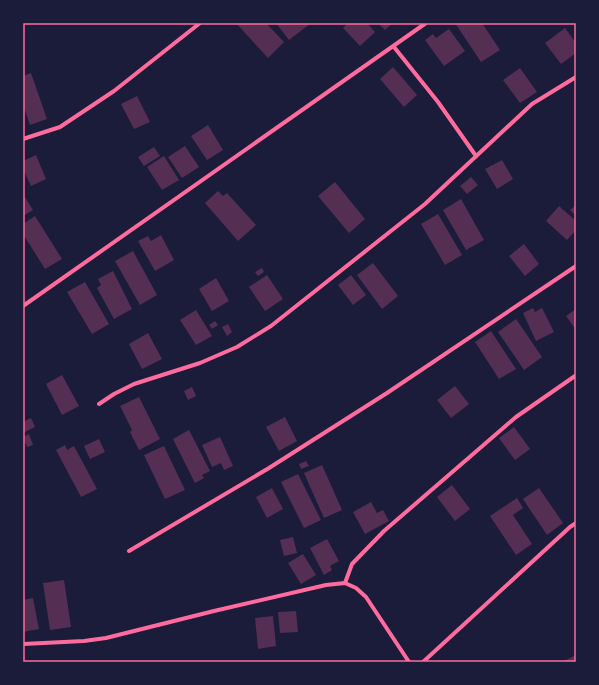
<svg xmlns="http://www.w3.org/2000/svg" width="599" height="685" viewBox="0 0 599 685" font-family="Commissioner,sans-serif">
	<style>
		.building { fill: #542f53 }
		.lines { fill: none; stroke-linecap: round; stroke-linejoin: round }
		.minor { stroke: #ff6b9d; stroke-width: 4 }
		.neatline { fill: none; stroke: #ff6b9d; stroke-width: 1.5 }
	</style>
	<rect width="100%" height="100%" fill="#1b1b3a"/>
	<g class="building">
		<polygon points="236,23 266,23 284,42 268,58"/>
		<polygon points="276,23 309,23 310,24 289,40"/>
		<polygon points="348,23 367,23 375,32 360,46 343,28"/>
		<polygon points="378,23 393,23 385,30"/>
		<polygon points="455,23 482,23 500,50 481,62"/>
		<polygon points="565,28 576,43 576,53 561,64 545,43"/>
		<polygon points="449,29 465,51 444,66 425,40 433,34 436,38"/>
		<polygon points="393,67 417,95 404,107 380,79"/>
		<polygon points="520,68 537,92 520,103 503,80"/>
		<polygon points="31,73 47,119 30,125 23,105 23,76"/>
		<polygon points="137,96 150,122 134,129 121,104"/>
		<polygon points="208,125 223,150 207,160 191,136"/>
		<polygon points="185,146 199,167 182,178 168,157"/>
		<polygon points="154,147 160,156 144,166 138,157"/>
		<polygon points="36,155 46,179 31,186 23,169 23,161"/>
		<polygon points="164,156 179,180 162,190 147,167"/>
		<polygon points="502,160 513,179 497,189 485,169"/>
		<polygon points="471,177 478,185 467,194 460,186"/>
		<polygon points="335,182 365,219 349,233 318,196"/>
		<polygon points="218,191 223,196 227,193 256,225 238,241 205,203"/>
		<polygon points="23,194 33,210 23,216"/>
		<polygon points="461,199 484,240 466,250 443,210"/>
		<polygon points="576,205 576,216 570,210"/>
		<polygon points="559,206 576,221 576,230 567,240 546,221"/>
		<polygon points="438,214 462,255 445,265 421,224"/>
		<polygon points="35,216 62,259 45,269 23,234 23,224"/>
		<polygon points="161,235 174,260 155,271 138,241 148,236 151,241"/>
		<polygon points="524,244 539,264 525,276 509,256"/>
		<polygon points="133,251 157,295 140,305 115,261"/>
		<polygon points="373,263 398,296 382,309 357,275"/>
		<polygon points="262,268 264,272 258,276 255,272"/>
		<polygon points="113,271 132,309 114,319 97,288 101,285 98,279"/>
		<polygon points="267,275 283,299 265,311 249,287"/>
		<polygon points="351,275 366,295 353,305 338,285"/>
		<polygon points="216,278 229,301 212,311 199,289"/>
		<polygon points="85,282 109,324 92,334 67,292"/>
		<polygon points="533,308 535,312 542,308 554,332 536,341 523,313"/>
		<polygon points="576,309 576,330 566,316"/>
		<polygon points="196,310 212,336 196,345 180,320"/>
		<polygon points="516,319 542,357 524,370 498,332"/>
		<polygon points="215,321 218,325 212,329 209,325"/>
		<polygon points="228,324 232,332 227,336 222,327"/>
		<polygon points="491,331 516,369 499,379 475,342"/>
		<polygon points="148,333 162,359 142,369 129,344"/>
		<polygon points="62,375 79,406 62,415 46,384"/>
		<polygon points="455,386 469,404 451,418 437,400"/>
		<polygon points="192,387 196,396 188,400 184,391"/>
		<polygon points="139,397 160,439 139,450 130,432 132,430 120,406"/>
		<polygon points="285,417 297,441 279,451 266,427"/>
		<polygon points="31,418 35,427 23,433 23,422"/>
		<polygon points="514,427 530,449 515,460 499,438"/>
		<polygon points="189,430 210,471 202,475 204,478 195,483 173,439"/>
		<polygon points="29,434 33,445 27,447 23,437"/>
		<polygon points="220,437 233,466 224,470 221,463 212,467 202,445"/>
		<polygon points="99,439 105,452 90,459 84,446"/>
		<polygon points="65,445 67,450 74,446 97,489 81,497 56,450"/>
		<polygon points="164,446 185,490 165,499 144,455"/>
		<polygon points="306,461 309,466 301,469 299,464"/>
		<polygon points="322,465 342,510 324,518 304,473"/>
		<polygon points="298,474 321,520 304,528 281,482"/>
		<polygon points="452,485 470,509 455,521 437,497"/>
		<polygon points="272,488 283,509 267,518 256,497"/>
		<polygon points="539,488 563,523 547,535 523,499"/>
		<polygon points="517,498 523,508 513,515 532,544 516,555 490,516"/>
		<polygon points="371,502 377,513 383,510 389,521 365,534 353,512"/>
		<polygon points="293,537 297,553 284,556 280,540"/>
		<polygon points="327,539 339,561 330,566 332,570 324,575 310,548"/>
		<polygon points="303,554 316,575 301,584 288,563"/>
		<polygon points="64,580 71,627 50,630 43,583"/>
		<polygon points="33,598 39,629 23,632 23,600"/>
		<polygon points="296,611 298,632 280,633 278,612"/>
		<polygon points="273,616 276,646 258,649 255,618"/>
		<polygon points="576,655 576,662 562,662"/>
	</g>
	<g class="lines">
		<g class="minor">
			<polyline points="394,47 438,102 476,156"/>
			<polyline points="23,139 60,127 114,91 200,23"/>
			<polyline points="23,306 426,23"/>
			<polyline points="99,404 114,394 134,384 200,363 237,347 271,326 425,204 532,104 576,77"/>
			<polyline points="129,551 269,468 387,393 576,266"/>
			<polyline points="345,583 352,564 384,531 516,417 575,376"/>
			<polyline points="23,644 84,641 106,638 214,611 326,585 345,583 356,588 366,597 409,662"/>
			<polyline points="423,662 570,527 576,523"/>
		</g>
	</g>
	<rect width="599" height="685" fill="none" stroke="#1b1b3a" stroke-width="48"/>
	<rect x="24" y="24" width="551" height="637" class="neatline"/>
</svg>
